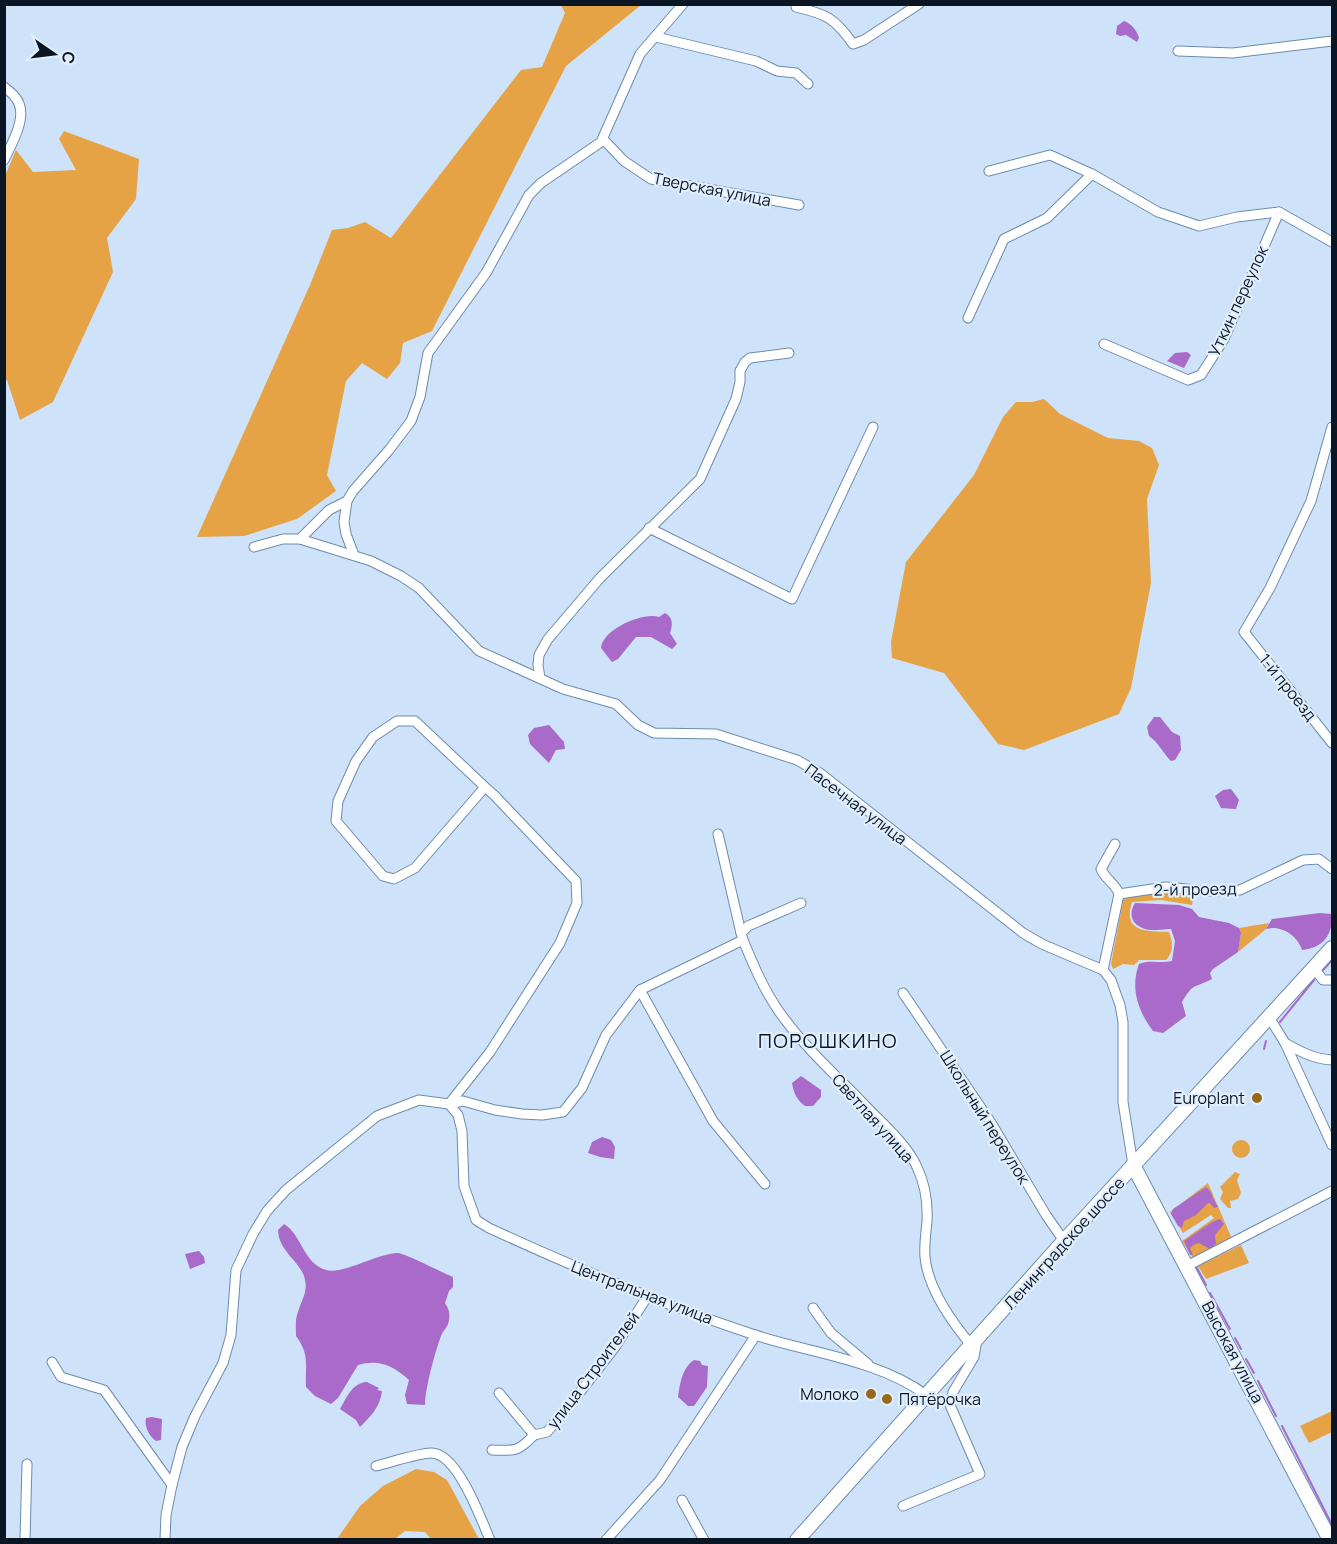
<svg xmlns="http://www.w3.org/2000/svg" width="1337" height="1544" viewBox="0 0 1337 1544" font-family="Manrope,sans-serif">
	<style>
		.green { fill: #e5a345 }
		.water { fill: #a96aca }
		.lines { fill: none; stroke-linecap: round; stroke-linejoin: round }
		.stream { stroke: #a96aca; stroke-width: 2 }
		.street-casing { stroke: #6d8bae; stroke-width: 11 }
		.secondary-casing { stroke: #6d8bae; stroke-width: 16 }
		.street { stroke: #fff; stroke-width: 9 }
		.secondary { stroke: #fff; stroke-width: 14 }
		.poi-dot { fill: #986719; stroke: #e1eefe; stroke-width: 2 }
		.labels { text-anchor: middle; stroke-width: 4.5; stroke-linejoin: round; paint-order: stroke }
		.street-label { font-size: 16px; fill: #0a1623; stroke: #e1eefe }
		.poi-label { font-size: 16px; fill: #0a1623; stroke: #e1eefe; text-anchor: end }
		.quarter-label { font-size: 20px; letter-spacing: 1.5px; fill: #0a1623; stroke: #e1eefe }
	</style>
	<rect width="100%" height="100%" fill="#cee2f9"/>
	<g class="green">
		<polygon points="561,5 641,5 566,66 432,331 403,343 400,363 387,379 362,363 346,381 327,475 336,491 297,519 244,536 197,537 310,285 332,230 348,228 365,222 391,238 521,70 542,67 565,13"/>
		<polygon points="64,131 139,159 136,199 107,238 113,272 53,402 20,420 7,380 5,380 5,176 16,150 33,172 76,170 59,139"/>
		<polygon points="1044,399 1060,414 1108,438 1139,441 1152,448 1159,465 1147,499 1151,583 1131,688 1119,714 1024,750 998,744 944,673 892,658 891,642 906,562 974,475 1003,417 1016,402 1032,402"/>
		<path d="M1177,890L1195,892L1192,905L1161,900L1132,902C1122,933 1147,931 1169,932C1173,942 1174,952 1166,960H1139L1134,965L1123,964L1113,969L1111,964L1124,896L1154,891Z"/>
		<polygon points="1269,923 1266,929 1238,952 1241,933 1239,928"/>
		<circle cx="1241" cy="1149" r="9"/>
		<polygon points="1235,1172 1240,1174 1237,1180 1241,1193 1238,1199 1230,1201 1231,1208 1228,1208 1220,1199 1223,1192 1220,1187"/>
		<polygon points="1208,1183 1232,1239 1213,1251 1193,1258 1182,1241 1214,1218 1211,1215 1183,1233 1170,1212"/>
		<polygon points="1241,1245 1249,1263 1206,1279 1198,1266"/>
		<polygon points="1332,1411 1332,1432 1309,1443 1300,1426"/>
		<polygon points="416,1469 434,1472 447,1480 479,1539 431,1539 425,1532 405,1531 395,1539 337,1539 360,1506 383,1486"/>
	</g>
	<g class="water">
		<path d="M1124,21C1132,24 1137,31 1139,38L1137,42L1126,35L1120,36L1116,34L1117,26Z"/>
		<polygon points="1187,352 1191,355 1184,368 1167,361 1175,353"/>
		<path d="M665,613C673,617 673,625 670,633L677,644L672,649L651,637H636L618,659L612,662L601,648C603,629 643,612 659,617Z"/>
		<path d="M1154,717H1160L1172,732L1180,736L1181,750L1175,760L1171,761C1163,753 1159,743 1149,736L1147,727Z"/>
		<polygon points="549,725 564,742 565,749 556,750 549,763 530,744 528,735 534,728"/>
		<polygon points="1231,789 1239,800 1236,809 1221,808 1215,796 1223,790"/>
		<path d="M1135,903L1179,905L1192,909L1199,917L1229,923L1239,928L1241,933L1238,952L1213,969L1210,973L1212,979C1193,989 1194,982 1182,1002L1186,1016L1163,1033L1153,1031C1138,1011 1130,988 1139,964C1150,959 1161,964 1172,961L1175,941L1171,929C1165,929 1161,930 1156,930C1138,931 1125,919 1135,903Z"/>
		<path d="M1320,913L1332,914C1333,935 1323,948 1302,950C1297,935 1281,925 1266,929L1272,919Z"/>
		<path d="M801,1076L821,1090V1097L813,1106H805C797,1100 794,1094 792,1083Z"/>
		<polygon points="602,1137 611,1140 615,1147 614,1159 600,1157 588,1153 592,1142"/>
		<polygon points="1206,1187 1211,1192 1213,1198 1218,1207 1214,1208 1210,1203 1208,1203 1196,1215 1184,1221 1182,1228 1178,1226 1171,1214 1173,1209"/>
		<polygon points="1220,1219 1224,1224 1215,1235 1216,1244 1210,1249 1199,1243 1193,1245 1190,1248 1193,1255 1190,1255 1184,1241 1212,1222"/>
		<path d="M284,1224C302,1235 303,1263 326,1270C343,1275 378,1253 398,1253C404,1253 443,1273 453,1277V1287L449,1291L445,1303C449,1309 450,1313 449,1320C448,1328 443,1330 441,1336C435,1352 425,1389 425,1405L407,1404L405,1395L409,1380C393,1365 378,1359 358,1365L338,1398L331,1404L315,1396L306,1387C305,1365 310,1355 296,1336C296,1328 295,1319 298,1312C301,1301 308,1292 305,1280C302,1262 279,1253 278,1230Z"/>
		<polygon points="199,1251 204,1257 205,1263 190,1269 185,1254"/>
		<path d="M694,1360L700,1361L702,1365L708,1366L707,1387L694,1406H688L678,1397C680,1384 682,1368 694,1360Z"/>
		<path d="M367,1382L379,1388L377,1390L382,1391C380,1407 371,1416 360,1427L356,1420L340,1409C347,1397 352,1383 367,1382Z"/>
		<path d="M152,1417L162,1419L161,1440L156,1441C149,1436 144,1426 146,1418Z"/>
	</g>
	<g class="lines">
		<g class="stream">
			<polyline points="1323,970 1332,960"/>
			<polyline points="1280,1022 1314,980"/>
			<polyline points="1264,1049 1266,1041"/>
			<polyline points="1197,1268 1206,1285"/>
			<polyline points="1210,1293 1230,1329"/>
			<polyline points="1235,1338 1241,1349"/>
			<polyline points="1246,1359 1254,1373"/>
			<polyline points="1258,1381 1276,1416"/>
			<polyline points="1282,1426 1332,1525"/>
		</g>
		<defs>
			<g id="street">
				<path d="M796,7C826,14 835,18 853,44L864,40L919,4"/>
				<polyline points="656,37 756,61 777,71 796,73 808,84"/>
				<polyline points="1178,51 1233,53 1332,41"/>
				<path d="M4,87C8,90 12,93 15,97C30,114 12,143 4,160"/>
				<polyline points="603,139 624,161 651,179 799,205"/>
				<polyline points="989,171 1050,155 1092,174 1158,212 1199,226 1237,217 1279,212 1332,242"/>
				<polyline points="968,318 1004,239 1047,218 1092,174"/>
				<polyline points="1104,344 1188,380 1201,375 1224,339 1279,212"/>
				<polyline points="1332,427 1311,501 1270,588 1244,632 1332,743"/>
				<polyline points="649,528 792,599 873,427"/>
				<polyline points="300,539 329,510 347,501"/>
				<polyline points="254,547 283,539 300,539 371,561 401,576 419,588 479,651 563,689 616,704 638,725 654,733 716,734 797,760 820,773 1023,933 1042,944 1103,970 1111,980 1120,1005 1123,1022 1123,1102 1133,1165"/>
				<polyline points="354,555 346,534 344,522 347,501 353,491 389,450 411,421 420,397 428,353 486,273 529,195 541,183 601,142 640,54 683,4"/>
				<polyline points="540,678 538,665 539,655 548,639 600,578 700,479 736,399 740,382 740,371 745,362 750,358 789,353"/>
				<polyline points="718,834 741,933"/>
				<polyline points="1119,894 1166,887 1206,891 1240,890 1303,860 1319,859 1332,869"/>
				<path d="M743,940C753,964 763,988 778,1010C800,1042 830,1070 858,1098C876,1118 906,1142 917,1167C925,1184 928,1202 927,1221C926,1233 924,1245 925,1257C928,1289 951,1321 971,1345"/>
				<polyline points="1314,968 1323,980 1332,980"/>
				<path d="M1103,970L1119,894C1116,884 1105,879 1101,869L1115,844"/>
				<polyline points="640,990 713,1121 765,1184"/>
				<polyline points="903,993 990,1121 1046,1215 1064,1241"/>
				<polyline points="1269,1017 1285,1043 1332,1145"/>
				<path d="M1285,1043C1301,1052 1314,1059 1332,1060"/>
				<polyline points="449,1104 490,1052 560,943 577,903 576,881 494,795 485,787 415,721 397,721 373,737 356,761 338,801 336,821 383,876 394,879 415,868 485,787"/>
				<path d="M449,1104L458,1115L462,1131L464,1186L476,1220L489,1228C576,1268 664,1305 755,1335C810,1353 879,1360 926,1395"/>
				<polyline points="1187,1266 1332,1191"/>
				<polyline points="813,1308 831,1333 868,1364"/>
				<polyline points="52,1362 61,1377 104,1390 172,1485"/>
				<polyline points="499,1393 534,1435"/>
				<polyline points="534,1435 547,1432 573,1401 615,1347 647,1297"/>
				<path d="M492,1450C515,1451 518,1452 534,1435"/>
				<path d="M376,1466C392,1462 415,1454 431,1453C457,1452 481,1519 490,1540"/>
				<polyline points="682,1500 704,1540"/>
				<polyline points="903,1506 980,1474 950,1405 953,1392 974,1357 977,1339"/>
				<polyline points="25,1540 27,1464"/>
				<polyline points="165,1540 166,1515 172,1485 182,1447 195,1416 223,1363 231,1335 236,1270 253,1234 267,1211 286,1190 377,1116 419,1100 449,1104 463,1101 495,1110 522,1114 542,1115 563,1112 582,1088 606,1035 640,990 743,940 741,933 748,926 801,903"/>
				<polyline points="606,1540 660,1480 756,1335"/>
			</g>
			<g id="secondary">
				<polyline points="1133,1165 1330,1540"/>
				<polyline points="797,1540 1064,1241 1332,948"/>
			</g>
		</defs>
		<use href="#street" class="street-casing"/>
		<use href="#secondary" class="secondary-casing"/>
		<use href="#street" class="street"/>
		<use href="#secondary" class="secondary"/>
	</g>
	<g class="poi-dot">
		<circle cx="1257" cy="1098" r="6"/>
		<circle cx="871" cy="1394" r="6"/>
		<circle cx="887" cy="1399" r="6"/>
	</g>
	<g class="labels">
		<g class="street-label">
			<text transform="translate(712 189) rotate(11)" y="6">Тверская улица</text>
			<text transform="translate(1238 301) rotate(-65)" y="6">Уткин переулок</text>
			<text transform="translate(1288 687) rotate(51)" y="6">1-й проезд</text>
			<text transform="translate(856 804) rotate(37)" y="6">Пасечная улица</text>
			<text transform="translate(1195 889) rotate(-1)" y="6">2-й проезд</text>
			<text transform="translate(985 1117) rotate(58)" y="6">Школьный переулок</text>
			<text transform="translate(873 1118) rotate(48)" y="6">Светлая улица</text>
			<text transform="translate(1064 1243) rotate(-48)" y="6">Ленинградское шоссе</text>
			<text transform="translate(642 1292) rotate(21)" y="6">Центральная улица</text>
			<text transform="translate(1233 1352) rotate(62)" y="6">Высокая улица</text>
			<text transform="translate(593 1370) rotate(-53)" y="6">улица Строителей</text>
		</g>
		<g class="poi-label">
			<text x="1245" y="1104">Europlant</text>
			<text x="859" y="1400">Молоко</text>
			<text x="899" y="1405" text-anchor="start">Пятёрочка</text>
		</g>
		<g class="quarter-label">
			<text x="828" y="1048">ПОРОШКИНО</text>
		</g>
	</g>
	<rect width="1337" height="1544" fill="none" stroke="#0a1623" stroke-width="12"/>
	<g transform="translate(54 54) rotate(104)" stroke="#e1eefe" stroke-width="4.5" paint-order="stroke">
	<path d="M0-4.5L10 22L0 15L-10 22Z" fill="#0a1623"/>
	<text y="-9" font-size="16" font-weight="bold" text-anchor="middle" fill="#0a1623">С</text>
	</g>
</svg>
